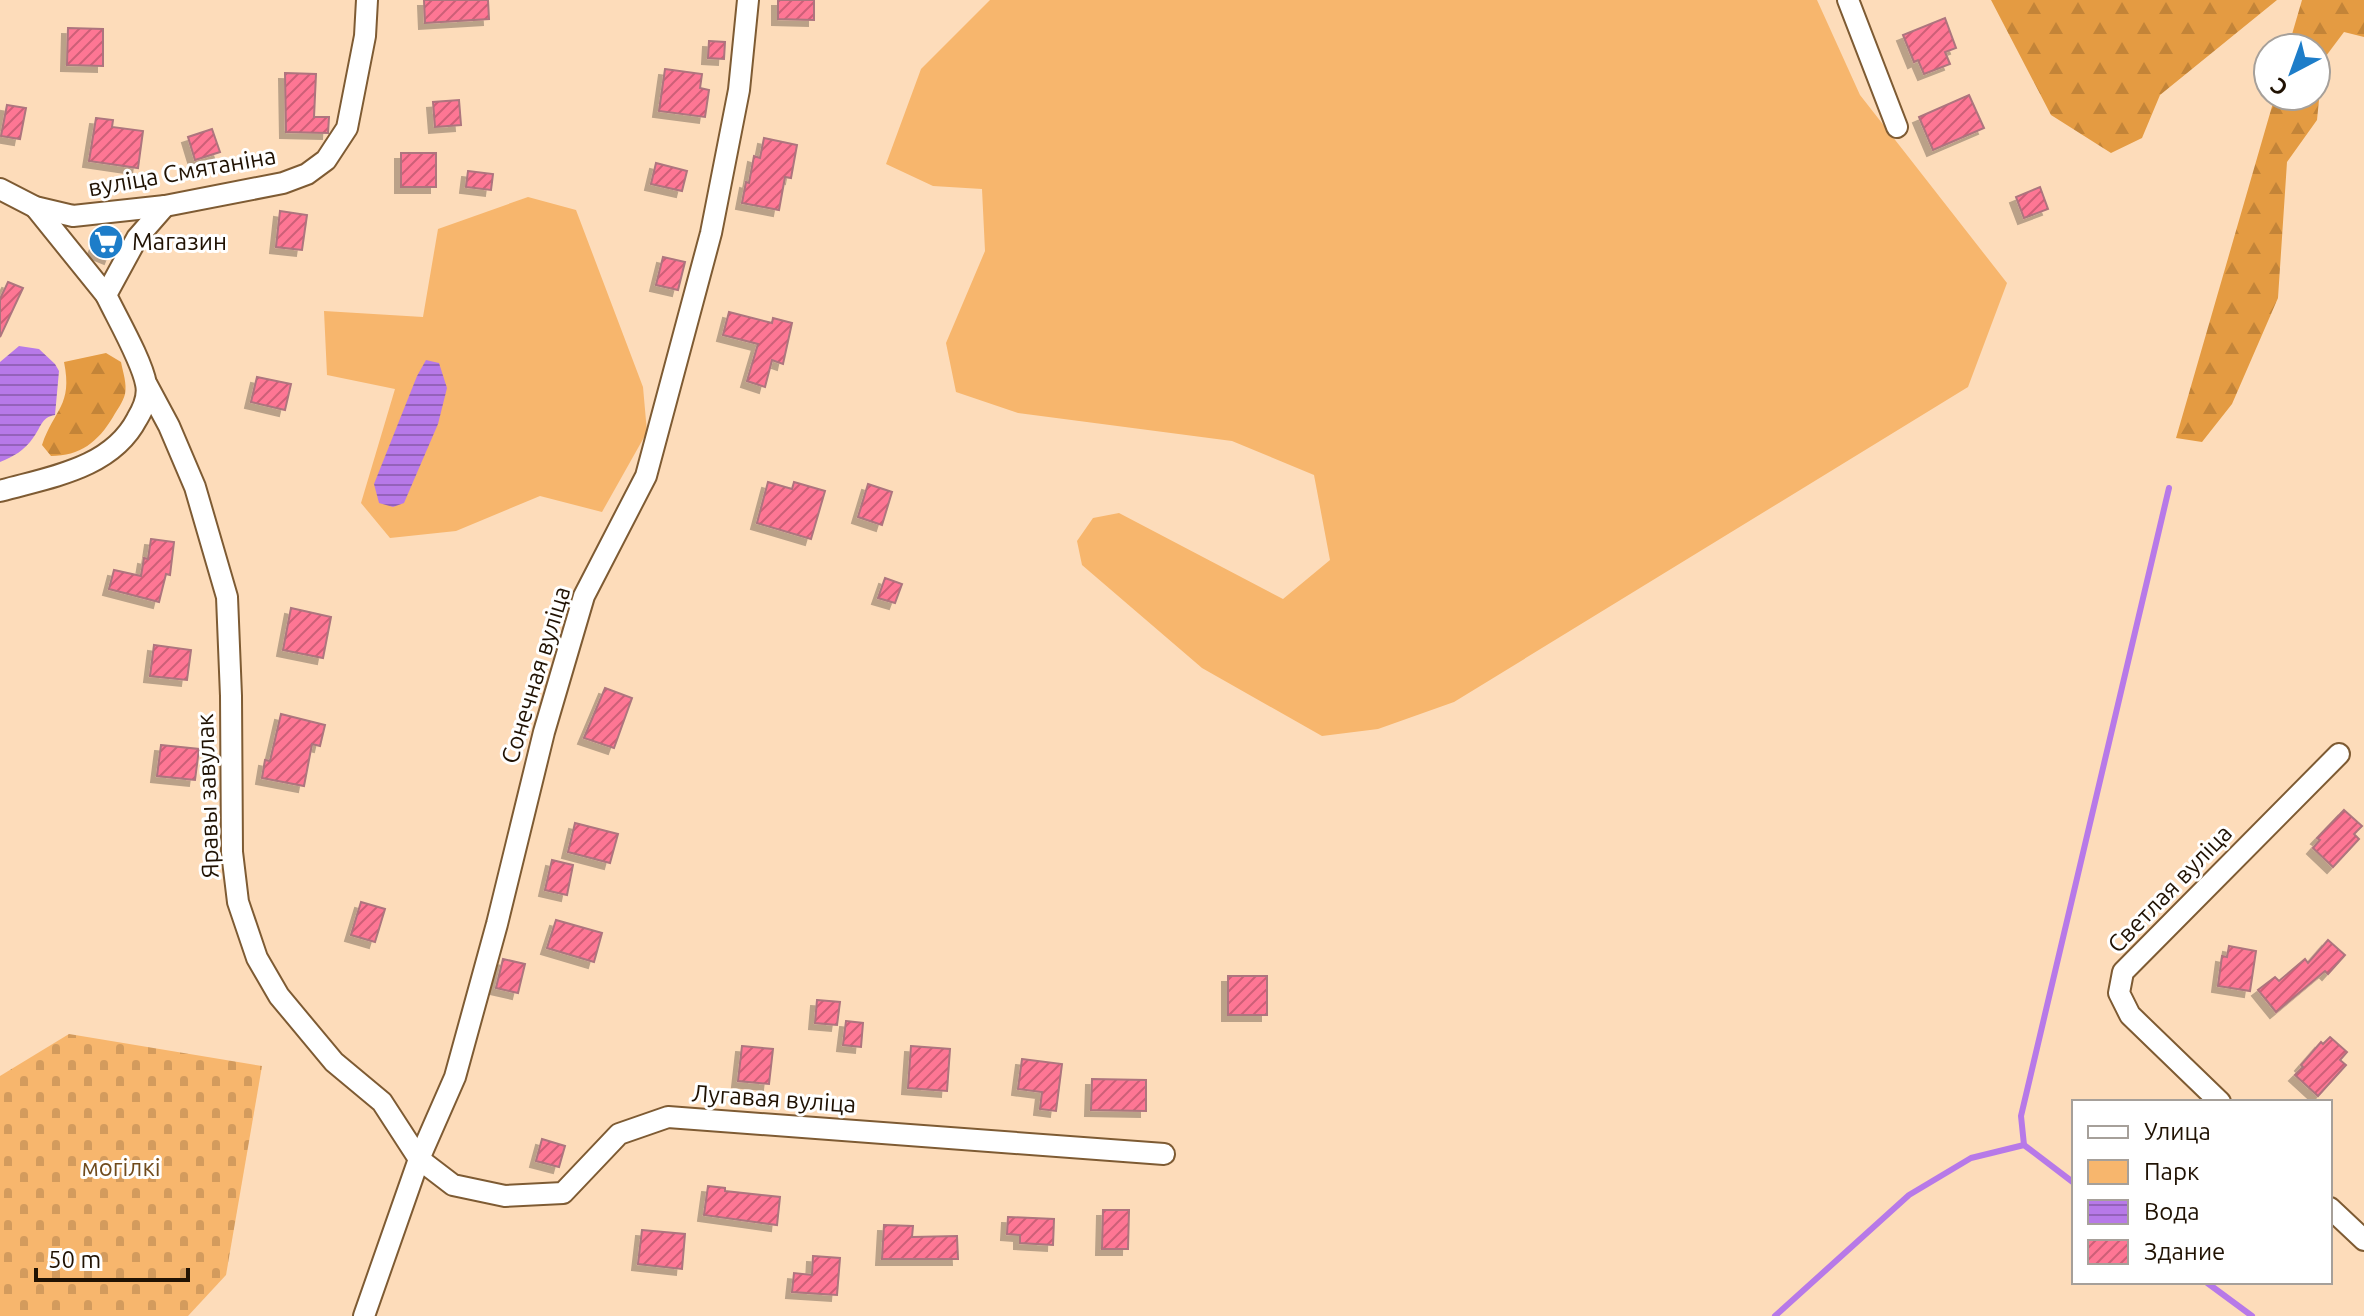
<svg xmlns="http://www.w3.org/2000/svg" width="2364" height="1316" viewBox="0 0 2364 1316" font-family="Ubuntu,sans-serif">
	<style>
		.green { fill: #f7b66d }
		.forest { fill: url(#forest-firs) }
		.cemetery { fill: url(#cemetery-stones) }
		.water { fill: url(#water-rules) }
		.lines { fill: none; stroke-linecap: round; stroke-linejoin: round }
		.stream { stroke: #b779e8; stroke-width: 6 }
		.building { fill: url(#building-hatch); stroke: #ad747e; stroke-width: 2; filter: url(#shadow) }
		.minor-casing { stroke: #7e5b33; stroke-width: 24 }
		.minor { stroke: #fff; stroke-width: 20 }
		.labels { text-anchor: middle; stroke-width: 6; stroke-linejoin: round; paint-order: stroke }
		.street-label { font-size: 24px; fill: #201203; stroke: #fff }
		.poi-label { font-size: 24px; fill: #201203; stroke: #fff; text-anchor: start }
		.park-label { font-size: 24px; fill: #704b1d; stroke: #fff }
	</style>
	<defs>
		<pattern id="forest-firs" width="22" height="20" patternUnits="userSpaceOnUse" patternTransform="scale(2)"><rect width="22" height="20" fill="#e49b42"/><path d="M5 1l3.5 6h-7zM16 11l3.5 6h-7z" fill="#c38438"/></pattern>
		<pattern id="cemetery-stones" width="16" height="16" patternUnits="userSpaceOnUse" patternTransform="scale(2)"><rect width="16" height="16" fill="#f7b66d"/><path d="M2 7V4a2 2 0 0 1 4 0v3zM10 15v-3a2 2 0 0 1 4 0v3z" fill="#d39b5d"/></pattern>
		<pattern id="water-rules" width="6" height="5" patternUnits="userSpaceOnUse" patternTransform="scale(2)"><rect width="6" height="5" fill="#b779e8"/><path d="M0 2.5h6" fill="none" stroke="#9462ba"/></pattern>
		<pattern id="building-hatch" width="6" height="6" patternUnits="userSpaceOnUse" patternTransform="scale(2)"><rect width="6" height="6" fill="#fe7694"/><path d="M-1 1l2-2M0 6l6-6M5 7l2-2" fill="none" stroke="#cd5f77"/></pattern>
		<filter id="shadow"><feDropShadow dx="-6" dy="6" stdDeviation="0" flood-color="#0004"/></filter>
	</defs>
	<rect width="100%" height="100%" fill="#fddcba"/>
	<g class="green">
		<polygon points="990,0 1817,0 1860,95 2007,283 1968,387 1454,702 1378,729 1322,736 1202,668 1082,565 1077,541 1093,518 1119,513 1283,599 1330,560 1314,475 1232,441 1018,413 956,392 946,343 985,251 982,189 933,186 886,164 921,69"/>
		<polygon points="528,197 576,210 643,387 647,432 602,512 540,496 456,531 390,538 361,503 395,389 327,375 324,311 423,317 438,229"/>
	</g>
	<g class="forest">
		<polygon points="1991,0 2277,0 2160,95 2142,138 2111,153 2051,115"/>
		<polygon points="2302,0 2364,0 2364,37 2344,32 2323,60 2317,120 2287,162 2278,298 2232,404 2202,442 2176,438 2275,96 2316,96 2316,48 2288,48"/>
		<path d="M106,353L121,362C123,373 127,383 125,394C123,402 117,410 113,417C98,442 80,456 51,456L42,445C54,409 73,406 64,362Z"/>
	</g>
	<polygon class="cemetery" points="69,1034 262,1066 226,1275 188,1316 0,1316 0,1076"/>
	<g class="water">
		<path d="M19,346L39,349L55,364L59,371L55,415C41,417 41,428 33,438C25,450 13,457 0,462V362Z"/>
		<polygon points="426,360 439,363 447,388 438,424 404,503 393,507 379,503 374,484 417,376"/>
	</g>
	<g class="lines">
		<g class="stream">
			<polyline points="2024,1145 2021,1116 2169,488"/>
			<polyline points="2206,1282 2252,1316"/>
			<polyline points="1775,1316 1909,1195 1971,1158 2024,1145 2074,1183"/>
		</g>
	</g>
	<g class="building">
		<polygon points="424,0 488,0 489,19 425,23"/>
		<polygon points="778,0 814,0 814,20 778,19"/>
		<polygon points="1945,18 1956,48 1945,52 1950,64 1924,74 1918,60 1914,62 1903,35"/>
		<polygon points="68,28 103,29 103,66 67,65"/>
		<polygon points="709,41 725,42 724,59 708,58"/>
		<polygon points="665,69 702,74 700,88 709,90 705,117 659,111"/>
		<polygon points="285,73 316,74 314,117 329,117 328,133 286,132"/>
		<polygon points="1969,95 1984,128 1933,150 1919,117"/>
		<polygon points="459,100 461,125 435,127 433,102"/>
		<polygon points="7,105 26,108 20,139 1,136"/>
		<polygon points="96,118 113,120 112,127 143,131 138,168 89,161"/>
		<polygon points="212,129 220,152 195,160 188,137"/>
		<polygon points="764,138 797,145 791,178 785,177 779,210 742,203 746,182 749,183 754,156 760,158"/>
		<rect x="401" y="153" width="35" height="34"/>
		<polygon points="656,163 687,171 682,191 651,184"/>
		<polygon points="468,171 493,174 491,190 466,187"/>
		<polygon points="2040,187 2048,209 2024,218 2016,197"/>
		<polygon points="280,211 307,215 302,250 276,247"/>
		<polygon points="103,226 120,232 110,258 93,251"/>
		<polygon points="663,257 685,262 678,290 656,285"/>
		<polygon points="8,282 23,288 0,337 0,299"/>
		<polygon points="729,312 772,323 773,318 792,323 783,364 772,360 765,387 747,381 758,344 723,335"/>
		<polygon points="257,377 291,384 285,410 251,402"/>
		<polygon points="768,482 792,489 794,482 825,491 811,539 757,523"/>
		<polygon points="868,484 892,492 882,525 858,517"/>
		<polygon points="151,539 174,542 170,575 166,574 159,602 109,589 114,570 141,576 144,558 148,559"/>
		<polygon points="885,578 902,584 895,603 878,598"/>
		<polygon points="291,608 331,617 323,658 283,650"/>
		<polygon points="154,645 191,650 187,680 150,676"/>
		<polygon points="605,688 632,698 614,748 584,738"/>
		<polygon points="281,714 325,725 320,746 312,744 304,786 262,778 265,760 270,761"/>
		<polygon points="161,745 199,749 195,780 157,776"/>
		<polygon points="2344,810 2362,826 2354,834 2359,839 2333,867 2313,848 2320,840 2317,838"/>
		<polygon points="575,823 618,834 610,863 568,852"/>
		<polygon points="552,860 573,865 567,895 545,890"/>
		<polygon points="361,902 385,909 375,942 351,935"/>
		<polygon points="556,920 602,933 594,962 547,948"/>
		<polygon points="2328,940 2345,955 2328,974 2325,971 2276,1012 2258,990 2275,977 2279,981 2305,959 2308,963"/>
		<polygon points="2229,946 2256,951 2250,991 2218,986 2222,956 2227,957"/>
		<polygon points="503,959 525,964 518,993 496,988"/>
		<rect x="1228" y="976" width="39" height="39"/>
		<polygon points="817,1000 840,1002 837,1025 815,1023"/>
		<polygon points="846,1021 863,1023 861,1047 843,1045"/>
		<polygon points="2330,1037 2347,1052 2340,1060 2346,1065 2318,1096 2295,1075 2303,1067 2301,1065 2321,1042 2323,1044"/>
		<polygon points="742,1046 773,1049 769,1084 738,1081"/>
		<polygon points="911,1046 950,1049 947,1091 908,1088"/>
		<polygon points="1022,1059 1062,1064 1056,1111 1040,1109 1042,1092 1018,1089"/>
		<polygon points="1092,1079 1146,1080 1146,1111 1091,1110"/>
		<polygon points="542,1139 565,1146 559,1167 536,1161"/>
		<polygon points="708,1186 725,1188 725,1191 780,1197 777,1225 704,1215"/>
		<polygon points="1103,1210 1129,1210 1128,1249 1102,1249"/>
		<polygon points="1008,1217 1054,1219 1053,1245 1020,1243 1020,1235 1007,1234"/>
		<polygon points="884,1225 913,1226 912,1237 957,1236 958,1259 882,1259"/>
		<polygon points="642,1230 685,1234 682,1269 638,1264"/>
		<polygon points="813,1256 840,1258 837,1295 792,1292 794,1273 812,1275"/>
	</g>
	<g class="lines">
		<defs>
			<g id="minor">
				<polyline points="1848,0 1897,127"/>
				<polyline points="0,189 35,207 73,216 165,206 283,183 307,174 326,160 347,128 365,36 367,0"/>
				<polyline points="35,207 106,295"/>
				<polyline points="147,385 169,426 195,487 227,597 231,696 232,852 238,902 257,958 279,996 334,1062 382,1102 419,1159 453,1185 505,1196 563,1193 619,1134 668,1117 1164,1154"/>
				<path d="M0,491C49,477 111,469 137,419C143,409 149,397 146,384C142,361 117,318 106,295L137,238L165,206"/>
				<polyline points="2220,1102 2130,1015 2119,993 2123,972 2339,754"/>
				<polyline points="2330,1208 2364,1240"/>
				<polyline points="364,1316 419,1159 455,1077 497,924 544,732 584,596 646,476 711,233 739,90 748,0"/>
			</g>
		</defs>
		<use href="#minor" class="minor-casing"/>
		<use href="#minor" class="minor"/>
	</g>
	<defs>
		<symbol id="supermarket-disc" viewBox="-11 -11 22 22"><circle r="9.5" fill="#1d7dc9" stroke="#fff"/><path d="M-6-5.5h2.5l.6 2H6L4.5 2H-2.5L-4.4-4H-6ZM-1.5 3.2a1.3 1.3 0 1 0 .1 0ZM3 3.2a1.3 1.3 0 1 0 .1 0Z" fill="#fff"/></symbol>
	</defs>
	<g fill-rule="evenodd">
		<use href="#supermarket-disc" x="86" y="222" width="40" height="40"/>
	</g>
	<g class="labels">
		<g class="street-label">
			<text transform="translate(182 172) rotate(-10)" y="8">вуліца Смятаніна</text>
			<text transform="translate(536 675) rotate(-73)" y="8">Сонечная вуліца</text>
			<text transform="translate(208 796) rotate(-92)" y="8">Яравы завулак</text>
			<text transform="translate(2170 889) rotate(-46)" y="8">Светлая вуліца</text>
			<text transform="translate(774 1099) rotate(4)" y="8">Лугавая вуліца</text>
		</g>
		<g class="poi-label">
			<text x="132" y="250">Магазин</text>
		</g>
		<g class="park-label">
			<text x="121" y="1176">могілкі</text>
		</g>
	</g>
	<rect x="2072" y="1100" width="260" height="184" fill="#ffffff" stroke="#a6a09a" stroke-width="2"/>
	<rect x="2088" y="1126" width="40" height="12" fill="#ffffff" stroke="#a6a09a" stroke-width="2"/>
	<text x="2144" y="1140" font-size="24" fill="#201203">Улица</text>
	<rect x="2088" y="1160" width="40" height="24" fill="#f7b66d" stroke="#a6a09a" stroke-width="2"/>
	<text x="2144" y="1180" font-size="24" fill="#201203">Парк</text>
	<rect x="2088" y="1200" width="40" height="24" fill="url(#water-rules)" stroke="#a6a09a" stroke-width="2"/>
	<text x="2144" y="1220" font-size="24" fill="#201203">Вода</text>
	<rect x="2088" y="1240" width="40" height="24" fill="url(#building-hatch)" stroke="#a6a09a" stroke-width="2"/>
	<text x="2144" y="1260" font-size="24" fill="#201203">Здание</text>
	<g transform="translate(2292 72) rotate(221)"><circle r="38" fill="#ffffff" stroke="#a6a09a" stroke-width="2"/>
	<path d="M0-6L14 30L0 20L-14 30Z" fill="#1d7dc9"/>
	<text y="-12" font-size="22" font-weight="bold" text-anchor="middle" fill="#201203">С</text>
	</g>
	<path d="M36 1268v12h152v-12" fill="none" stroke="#201203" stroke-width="4"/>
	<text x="48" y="1268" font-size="24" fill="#201203" stroke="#ffffff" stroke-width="6" paint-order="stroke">50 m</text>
</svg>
